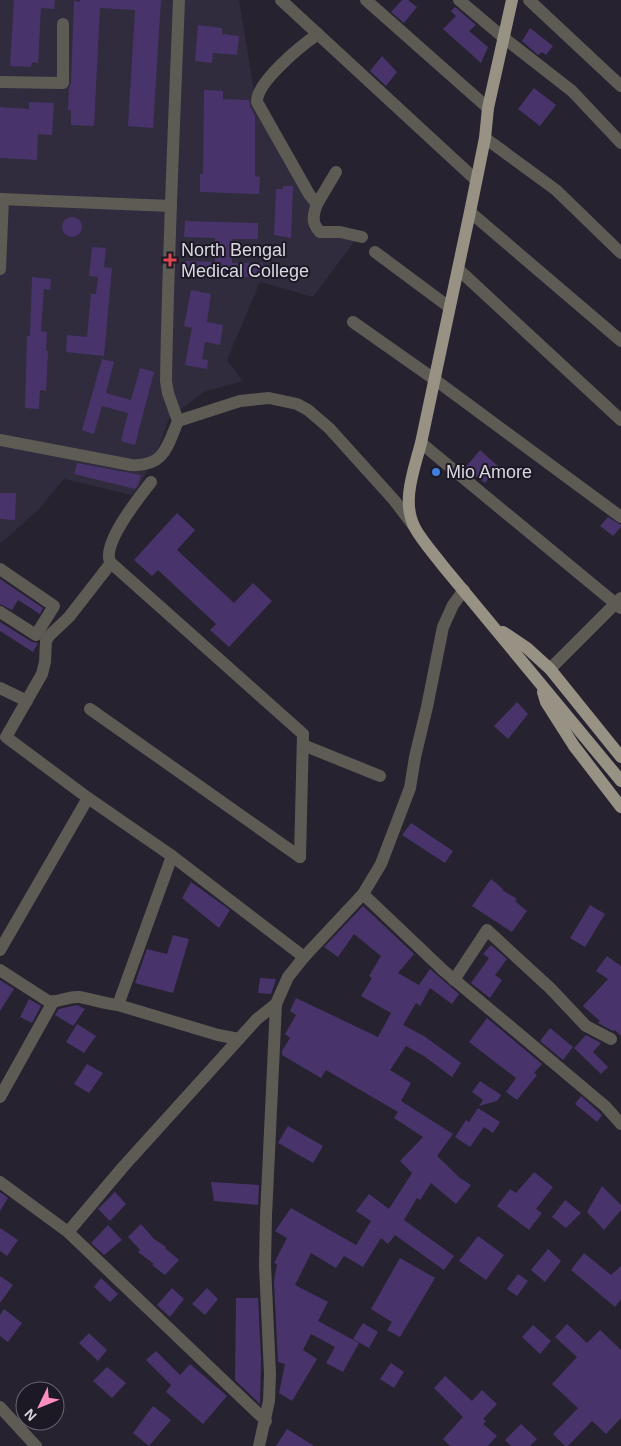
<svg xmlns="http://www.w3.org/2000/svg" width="621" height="1446" viewBox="0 0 621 1446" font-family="Arial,sans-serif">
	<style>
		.built { fill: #302b3d }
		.building { fill: #48346b }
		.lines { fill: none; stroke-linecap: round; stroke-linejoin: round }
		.minor { stroke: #5e5b55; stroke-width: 12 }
		.major { stroke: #989285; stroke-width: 12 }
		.health-dot { fill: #e0444e; stroke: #1c1925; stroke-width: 2 }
		.shop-dot { fill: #3f7fe0; stroke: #1c1925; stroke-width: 2 }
		.labels { text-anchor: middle; stroke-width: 4; stroke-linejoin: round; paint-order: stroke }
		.poi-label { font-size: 18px; fill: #d9d7e0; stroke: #1c1925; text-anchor: start }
	</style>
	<rect width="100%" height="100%" fill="#26222f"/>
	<polygon class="built" points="0,0 239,0 255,97 313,203 309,229 317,236 357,238 313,297 260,282 227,360 243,381 204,392 169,418 157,452 138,488 131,495 64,479 38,510 0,544"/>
	<g class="building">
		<polygon points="14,0 55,0 54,9 41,8 38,63 32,62 31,67 10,66"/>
		<polygon points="80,0 161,0 153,128 128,126 135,10 100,8 94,126 71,125 71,110 68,110 69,88 71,83 74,1 80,2"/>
		<polygon points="402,0 408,0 417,7 404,23 391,12"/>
		<polygon points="455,7 476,25 469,31 488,47 481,63 443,29 456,16 451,11"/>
		<polygon points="198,25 222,28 222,34 239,36 237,55 213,53 212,63 195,61"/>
		<polygon points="530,28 553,46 546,55 542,52 538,55 522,41"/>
		<polygon points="382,56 397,72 386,86 370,71"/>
		<polygon points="534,88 556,105 540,126 518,109"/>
		<polygon points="204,90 223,91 223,99 249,100 250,106 255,116 255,176 260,177 259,194 200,192 200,174 203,174"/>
		<polygon points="29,102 54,103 52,135 38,134 37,160 0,158 0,107 29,109"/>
		<polygon points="283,186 293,186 291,238 274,235 276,189 283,189"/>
		<circle cx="72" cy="227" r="10"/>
		<polygon points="185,221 258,223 258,239 232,239 232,263 263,263 262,277 184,276 185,261 215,262 215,238 184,237"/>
		<polygon points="92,247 106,248 104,267 112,268 104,356 66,352 67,335 87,337 91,294 96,294 98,277 89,276"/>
		<polygon points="32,277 51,279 50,290 44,289 41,331 47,332 46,351 48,351 46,391 40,390 39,409 25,408 27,336 30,336"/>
		<polygon points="191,290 211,294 207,322 223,325 220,345 205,342 202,359 208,360 207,369 185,365 192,328 184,326"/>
		<polygon points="102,359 114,362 106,393 131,400 140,368 154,372 135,445 121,441 128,413 102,406 94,434 82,430"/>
		<polygon points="480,450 498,466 485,483 465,468"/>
		<polygon points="77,463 141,475 138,485 135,489 74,474"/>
		<polygon points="0,493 16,493 15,520 0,519"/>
		<polygon points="177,513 195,530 177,550 234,603 253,583 272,601 229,647 210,630 216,624 158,570 152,576 134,560"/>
		<polygon points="608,517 621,525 621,527 613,536 600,526"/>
		<polygon points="0,579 43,608 40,614 18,600 12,610 0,604"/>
		<polygon points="0,622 32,642 38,643 33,652 0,631"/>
		<polygon points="517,702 528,714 508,739 494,726"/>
		<polygon points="411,823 453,851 445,863 402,835"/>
		<polygon points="491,879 503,889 502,890 517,899 515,901 527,911 512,932 472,906"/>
		<polygon points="191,882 230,910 219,928 182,898"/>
		<polygon points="590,905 605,914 585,947 570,938"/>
		<polygon points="363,906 414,954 398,973 419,985 430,969 459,994 452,1004 430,988 420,1006 416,1003 403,1025 424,1036 461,1063 452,1077 424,1056 406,1046 390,1070 411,1083 401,1101 453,1134 437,1156 460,1178 471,1185 456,1204 431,1183 420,1200 417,1198 404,1220 454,1256 444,1270 395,1235 388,1244 381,1238 363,1267 344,1256 336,1268 311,1253 295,1285 328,1302 318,1321 359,1343 343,1372 326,1363 335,1347 311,1334 303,1350 317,1359 292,1401 279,1393 285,1364 278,1362 274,1281 277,1264 274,1263 287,1238 275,1231 291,1208 356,1245 371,1221 356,1211 369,1194 389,1209 412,1173 400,1161 423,1137 394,1118 398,1112 326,1070 321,1078 282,1055 282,1051 290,1038 285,1034 296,1015 290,1011 296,998 378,1037 391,1013 361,996 372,978 369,976 381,956 354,934 338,957 324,947"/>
		<polygon points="173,935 189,939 173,993 135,983 147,949 167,954"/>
		<polygon points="491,945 507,959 495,975 502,980 490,998 471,983 489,958 483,954"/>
		<polygon points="607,956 621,966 621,1036 615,1030 613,1031 598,1023 600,1021 583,1006 608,979 596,971"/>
		<polygon points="260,978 276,979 271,994 258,993"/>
		<polygon points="0,980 14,989 0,1011"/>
		<polygon points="29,999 41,1006 32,1023 20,1017"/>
		<polygon points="77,1005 85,1009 73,1026 55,1015 59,1009"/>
		<polygon points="487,1018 542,1064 534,1073 537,1075 517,1100 506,1092 516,1078 469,1042"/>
		<polygon points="77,1024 96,1036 84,1053 66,1042"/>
		<polygon points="550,1028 573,1047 563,1060 540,1041"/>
		<polygon points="586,1035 601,1043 593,1052 608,1067 601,1074 574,1048"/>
		<polygon points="87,1064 103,1073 89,1093 74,1084"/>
		<polygon points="480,1081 501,1095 497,1101 479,1106 483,1100 472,1092"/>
		<polygon points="581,1096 602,1115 597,1122 575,1104"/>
		<polygon points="478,1108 500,1122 493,1133 484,1127 470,1147 455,1137 466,1120 469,1122"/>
		<polygon points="288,1126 323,1146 313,1163 278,1143"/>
		<polygon points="534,1172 553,1187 536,1209 542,1213 529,1230 497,1206 510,1189 516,1193"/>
		<polygon points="211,1182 259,1185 258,1205 214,1201"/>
		<polygon points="602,1186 621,1205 621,1210 604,1230 587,1212"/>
		<polygon points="0,1192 8,1198 0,1211"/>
		<polygon points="115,1192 126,1204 110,1221 98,1209"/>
		<polygon points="565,1200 581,1213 566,1228 552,1217"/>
		<polygon points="141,1224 154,1239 166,1247 165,1248 179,1260 165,1275 152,1265 154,1264 138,1252 140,1250 128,1237"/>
		<polygon points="108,1225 122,1240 104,1255 91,1243"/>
		<polygon points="0,1228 18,1240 7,1256 0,1251"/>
		<polygon points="478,1236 504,1255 486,1280 459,1261"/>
		<polygon points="548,1249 561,1261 545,1282 531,1270"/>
		<polygon points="584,1253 611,1275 621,1266 621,1299 615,1307 571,1270"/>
		<polygon points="400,1258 435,1278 400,1337 387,1330 392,1322 371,1309"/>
		<polygon points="518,1274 528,1281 517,1296 507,1289"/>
		<polygon points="0,1276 13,1285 0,1303"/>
		<polygon points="101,1278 118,1294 110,1302 94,1287"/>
		<polygon points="172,1288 184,1299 170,1317 157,1305"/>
		<polygon points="207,1288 218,1299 205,1315 192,1304"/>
		<polygon points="236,1298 258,1298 261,1360 260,1404 235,1380"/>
		<polygon points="4,1309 22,1323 8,1342 0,1336 0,1315"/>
		<polygon points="363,1323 378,1332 369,1348 353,1339"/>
		<polygon points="567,1324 587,1343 600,1330 621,1350 621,1418 606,1434 592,1421 568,1446 565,1446 553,1434 578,1408 552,1384 577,1357 555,1337"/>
		<polygon points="533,1325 551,1341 540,1354 522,1337"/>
		<polygon points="89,1333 107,1350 98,1361 79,1343"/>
		<polygon points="156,1351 180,1375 190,1364 227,1396 203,1424 166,1392 171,1385 146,1360"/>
		<polygon points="391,1363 404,1372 394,1388 380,1379"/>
		<polygon points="107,1367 126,1383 112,1398 93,1381"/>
		<polygon points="445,1376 472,1401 482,1390 497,1404 483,1419 486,1421 483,1424 497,1436 488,1446 450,1446 443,1439 463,1417 434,1388"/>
		<polygon points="153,1406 171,1420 149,1446 133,1433"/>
		<polygon points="521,1424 537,1439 530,1446 511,1446 505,1440"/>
		<polygon points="287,1429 314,1446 276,1446"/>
	</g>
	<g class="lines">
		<g class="minor">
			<polyline points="281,0 476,180"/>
			<polyline points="366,0 488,108"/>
			<polyline points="459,0 504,38 572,91 621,143"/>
			<polyline points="529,0 621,86"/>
			<path d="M318,34C302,45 256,82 257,102L309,194L317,204C313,215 311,223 320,232H340L362,237"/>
			<polyline points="0,82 63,83 63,24"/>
			<polyline points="485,138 556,190 621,253"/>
			<polyline points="0,199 171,206"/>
			<polyline points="317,204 336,172"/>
			<polyline points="470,212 621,341"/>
			<polyline points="375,252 449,307"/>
			<polyline points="0,269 3,199"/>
			<polyline points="458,269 621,420"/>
			<polyline points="353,322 434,379 621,517"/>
			<polyline points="178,421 240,401 269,398 297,404 308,410 329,428 394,500 413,525"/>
			<path d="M0,440L131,465C164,467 167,447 178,421L168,393L166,381C168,254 174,127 179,0"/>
			<polyline points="421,443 621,608"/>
			<path d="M151,482C140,496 99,547 111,563L69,617L49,636L46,641L45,662L42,674L6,737L88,798L172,856L304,957"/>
			<polyline points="111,563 303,734 300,857"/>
			<polyline points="0,569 54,606 36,635 0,612"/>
			<polyline points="550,669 621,598"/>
			<polyline points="0,688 27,701"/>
			<polyline points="90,709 300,857"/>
			<polyline points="303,745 380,776"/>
			<polyline points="363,894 444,971 605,1106 621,1124"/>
			<polyline points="0,950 88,798"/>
			<path d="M0,970L48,1001C58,1003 68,996 79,997C92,999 105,1004 118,1005L218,1035L239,1039"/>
			<polyline points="454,980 487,930 550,988 586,1026 611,1039"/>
			<polyline points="118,1005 172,856"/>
			<polyline points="0,1097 53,1002"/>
			<polyline points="0,1182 68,1232 266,1421"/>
			<polyline points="68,1232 123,1167 257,1019 276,1004"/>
			<polyline points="0,1407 36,1446"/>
			<polyline points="259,1446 269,1401 270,1374 265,1265 266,1216 276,1004 288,977 304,957 363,894 381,864 410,788 415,757 427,707 443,627 453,605 464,590"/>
		</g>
		<g class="major">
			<path d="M512,0L488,108L485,138L470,212L421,443C414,470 401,502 415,528C422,541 434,554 443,566L621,781"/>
			<polyline points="503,632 527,648 550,669 621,757"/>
			<polyline points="543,692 546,702 574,746 621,807"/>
		</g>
	</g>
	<path class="health-dot" d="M167.5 252.5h5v5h5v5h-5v5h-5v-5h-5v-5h5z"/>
	<circle class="shop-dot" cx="436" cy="472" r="5"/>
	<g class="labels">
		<g class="poi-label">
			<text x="181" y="256">North Bengal<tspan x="181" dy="21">Medical College</tspan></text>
			<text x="446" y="478">Mio Amore</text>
		</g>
	</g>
	<g transform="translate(40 1406) rotate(227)"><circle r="24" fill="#1c1925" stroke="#686570"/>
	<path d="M0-4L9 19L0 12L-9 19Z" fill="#fd8ec0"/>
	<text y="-8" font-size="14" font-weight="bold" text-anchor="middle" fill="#d9d7e0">N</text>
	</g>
</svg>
